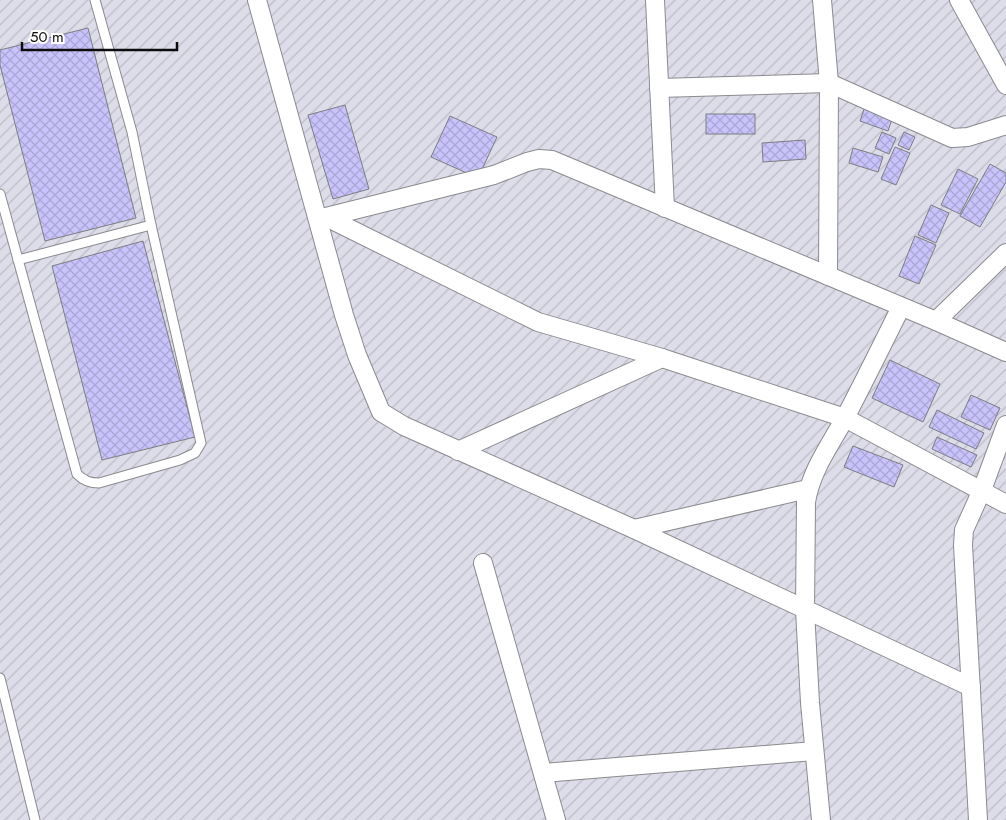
<svg xmlns="http://www.w3.org/2000/svg" width="1006" height="820" viewBox="0 0 1006 820" font-family="Jost,sans-serif">
	<style>
		.industrial { fill: url(#industrial-furrows) }
		.building { fill: url(#building-cross-hatch); stroke: #7d7d81 }
		.lines { fill: none; stroke-linecap: round; stroke-linejoin: round }
		.lane-casing { stroke: #8b8b8f; stroke-width: 11 }
		.street-casing { stroke: #8b8b8f; stroke-width: 20 }
		.lane { stroke: #fff; stroke-width: 9 }
		.street { stroke: #fff; stroke-width: 18 }
	</style>
	<defs>
		<pattern id="industrial-furrows" width="10" height="10" patternUnits="userSpaceOnUse" patternTransform="scale(1.25)"><rect width="10" height="10" fill="#dddce9"/><path d="M-1 1l2-2M0 10L10 0M9 11l2-2" fill="none" stroke="#bcbcc7"/></pattern>
		<pattern id="building-cross-hatch" width="8" height="8" patternUnits="userSpaceOnUse" patternTransform="scale(1.25)"><rect width="8" height="8" fill="#c8c3fb"/><path d="M0 0l8 8M0 8l8-8" fill="none" stroke="#aba6d6"/></pattern>
	</defs>
	<rect width="100%" height="100%" fill="#e8e7ec"/>
	<rect class="industrial" x="0" y="0" width="1006" height="820"/>
	<g class="building">
		<polygon points="88,28 136,218 45,241 0,65 0,50"/>
		<polygon points="345,105 369,189 333,199 308,115"/>
		<polygon points="864,109 892,119 888,131 860,121"/>
		<rect x="706" y="114" width="49" height="20"/>
		<polygon points="450,116 497,137 478,178 431,157"/>
		<polygon points="882,132 896,138 889,154 875,148"/>
		<polygon points="904,132 915,137 909,150 898,145"/>
		<polygon points="805,140 806,159 763,162 762,143"/>
		<polygon points="895,147 910,153 896,185 881,179"/>
		<polygon points="853,148 883,157 878,172 849,163"/>
		<polygon points="990,164 1006,173 1006,182 980,227 960,216"/>
		<polygon points="958,169 978,179 960,214 941,205"/>
		<polygon points="931,205 949,213 936,243 918,235"/>
		<polygon points="915,236 936,245 919,284 899,276"/>
		<polygon points="143,241 195,437 102,460 52,266"/>
		<polygon points="890,360 940,384 923,422 872,398"/>
		<polygon points="971,395 1000,408 990,430 961,417"/>
		<polygon points="937,410 984,433 976,449 929,427"/>
		<polygon points="937,437 977,455 971,467 932,449"/>
		<polygon points="853,446 903,465 894,487 844,467"/>
	</g>
	<g class="lines">
		<defs>
			<g id="lane">
				<path d="M0,194L77,474C84,481 90,483 99,483L180,460L195,453L201,443L151,225L132,132L95,0"/>
				<polyline points="18,260 151,225"/>
				<polyline points="0,678 35,820"/>
			</g>
			<g id="street">
				<polyline points="257,0 344,315 357,355 381,412 404,426 634,529 971,687"/>
				<polyline points="655,0 665,208"/>
				<polyline points="822,0 829,83 828,276"/>
				<polyline points="959,0 1006,85"/>
				<polyline points="659,88 829,83 952,138 968,137 1006,125"/>
				<polyline points="326,217 494,175 527,162 539,159 552,160 936,321 1006,352"/>
				<polyline points="319,219 326,217 538,322 662,358 845,418 1006,504"/>
				<polyline points="936,321 1006,253"/>
				<polyline points="458,451 662,358"/>
				<polyline points="634,529 808,489"/>
				<polyline points="483,563 556,820"/>
				<polyline points="543,773 814,751"/>
				<path d="M821,820L810,703L805,610L806,502C811,470 831,444 846,416C865,380 883,343 901,307"/>
				<polyline points="978,820 963,545 964,530 982,490 1006,425"/>
			</g>
		</defs>
		<use href="#lane" class="lane-casing"/>
		<use href="#street" class="street-casing"/>
		<use href="#lane" class="lane"/>
		<use href="#street" class="street"/>
	</g>
	<path d="M22 42v8h155v-8" fill="none" stroke="#0c0c0e" stroke-width="2.5"/>
	<text x="30" y="42" font-size="15" fill="#0c0c0e" stroke="#ffffff" stroke-width="4" paint-order="stroke">50 m</text>
</svg>
